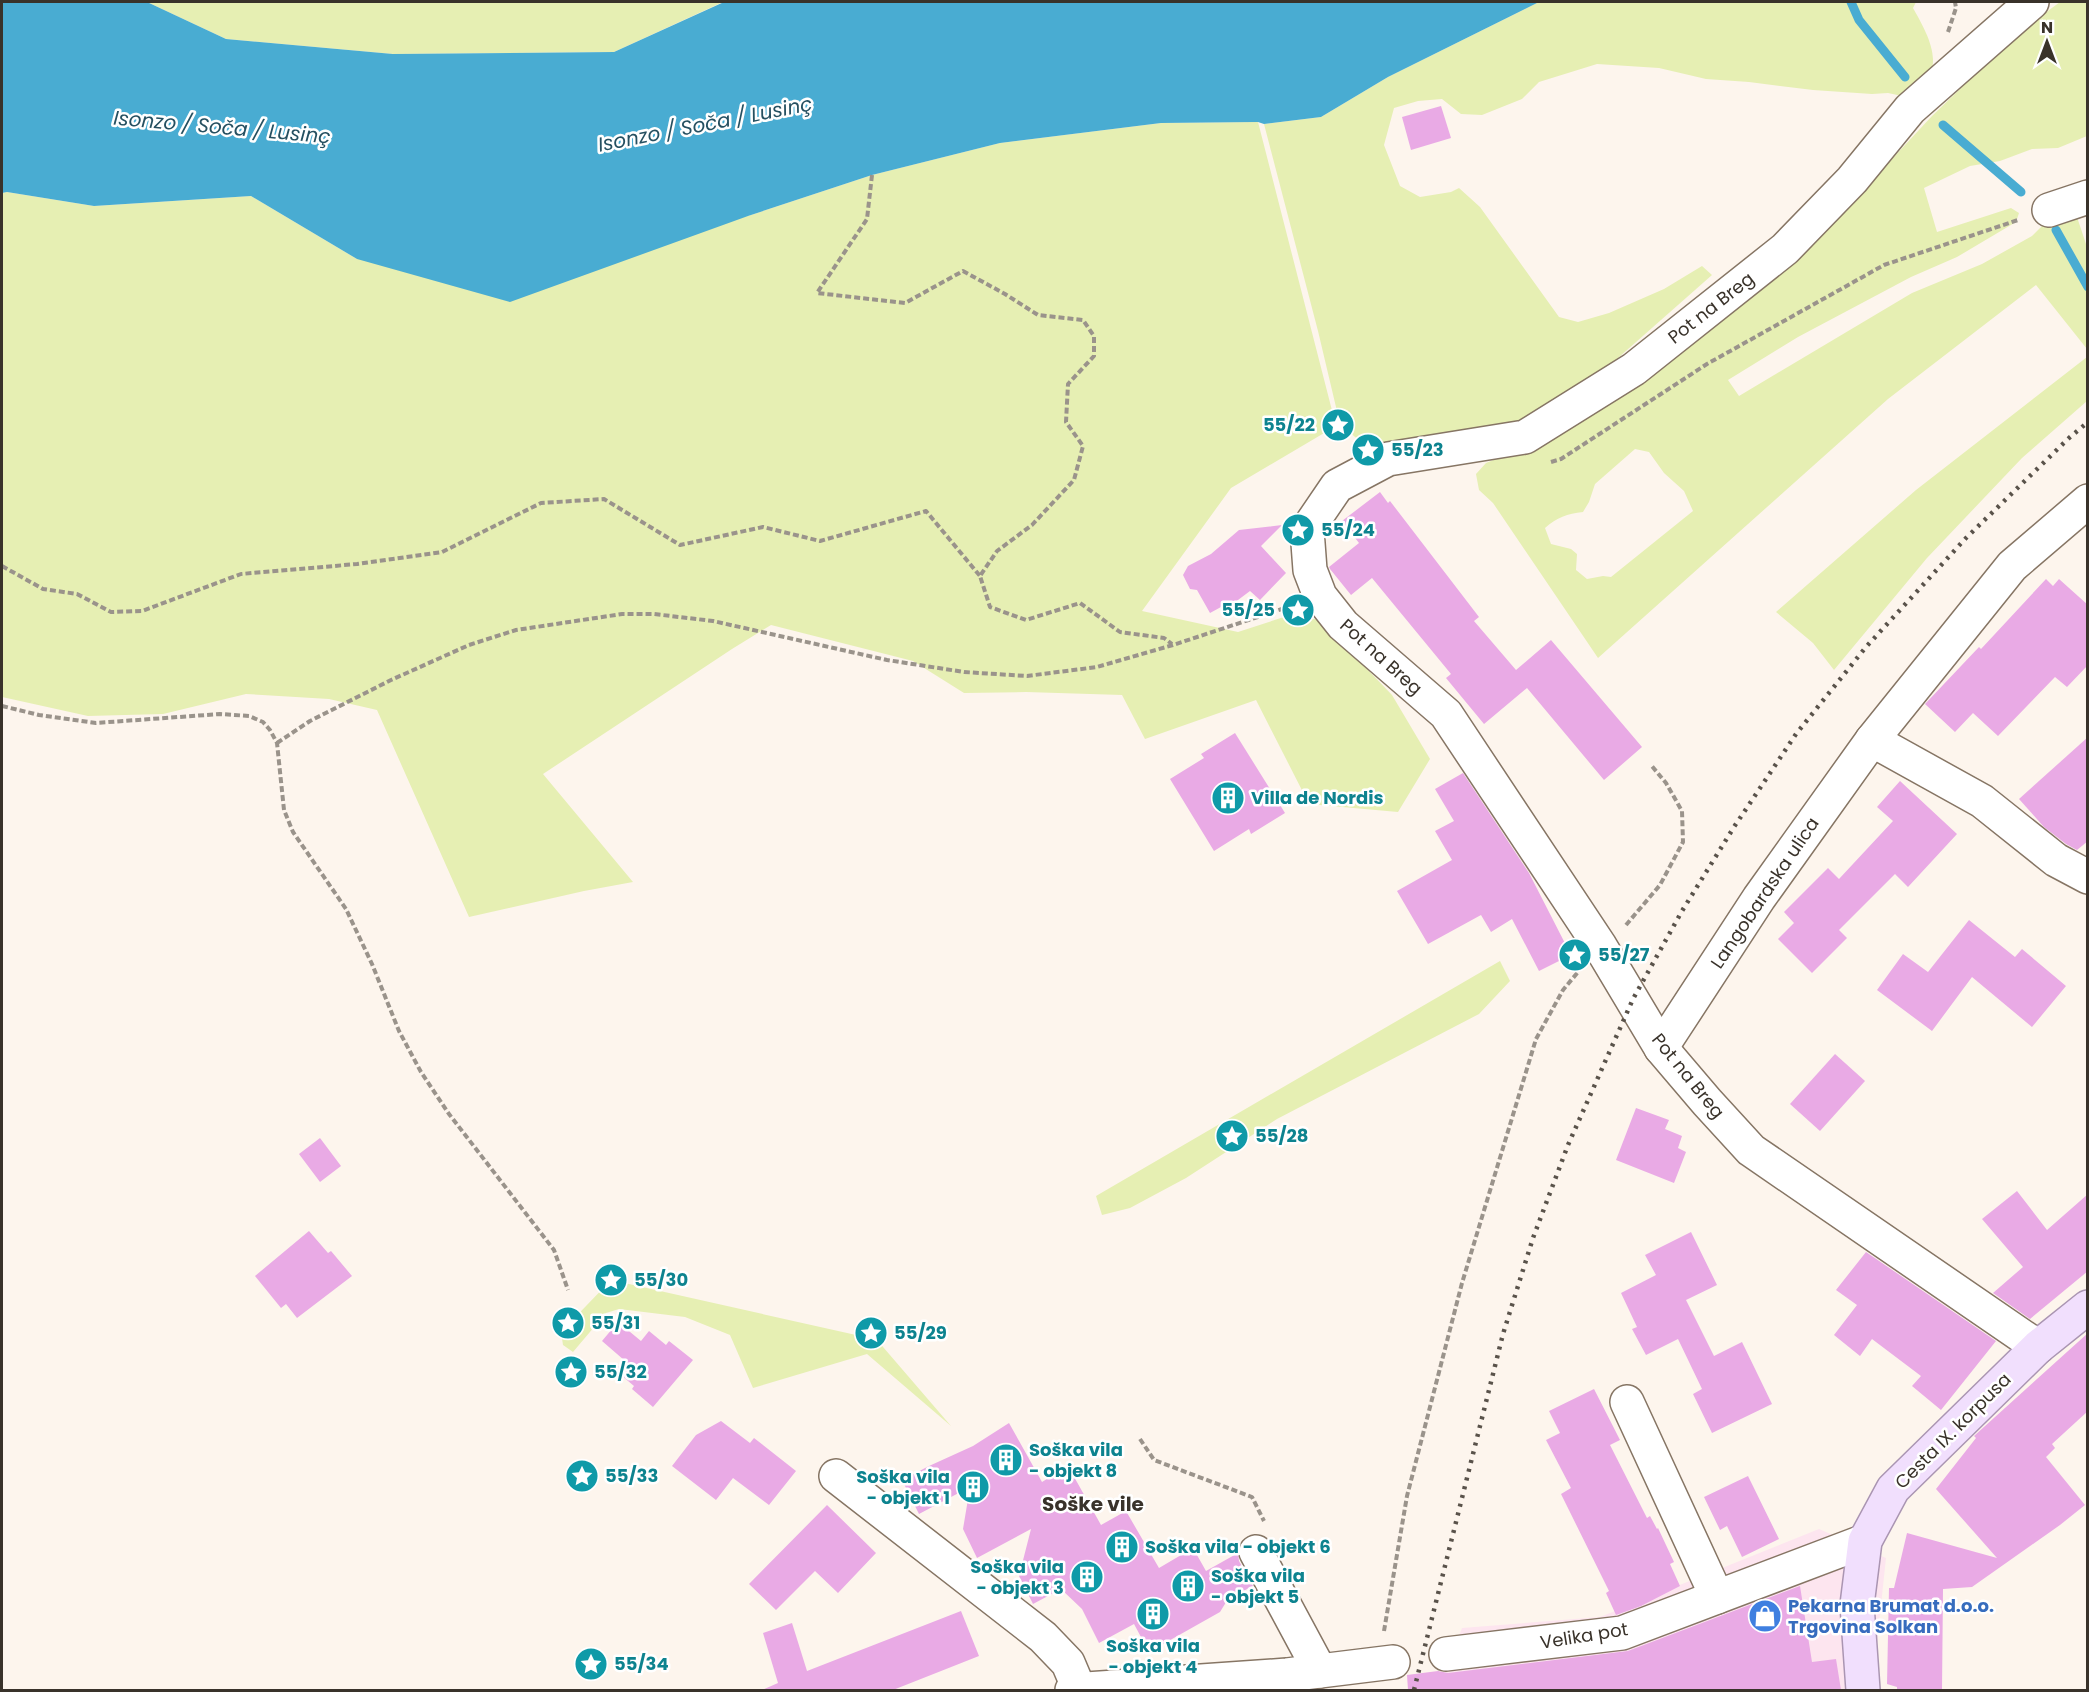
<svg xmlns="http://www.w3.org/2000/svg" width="2089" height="1692" viewBox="0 0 2089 1692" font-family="Poppins,sans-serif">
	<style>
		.commercial { fill: #fde5ef }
		.green { fill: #e6efb3; fill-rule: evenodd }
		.water { fill: #49acd2 }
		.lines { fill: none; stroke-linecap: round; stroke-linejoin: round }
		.stream { stroke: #49acd2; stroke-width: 9 }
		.building { fill: #e9aae5 }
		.minor-casing { stroke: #867564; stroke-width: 36 }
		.major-casing { stroke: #aa95b2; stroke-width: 36 }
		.path { stroke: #9a938b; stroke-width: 4; stroke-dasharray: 6 3; stroke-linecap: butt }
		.minor { stroke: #fff; stroke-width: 33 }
		.major { stroke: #f1dffd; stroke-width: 33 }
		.rail { stroke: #59524a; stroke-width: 4.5; stroke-dasharray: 3 6; stroke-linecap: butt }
		.labels { text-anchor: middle; stroke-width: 5; stroke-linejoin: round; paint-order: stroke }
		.street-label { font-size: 18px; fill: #39322a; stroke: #fff }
		.culture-label { font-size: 18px; font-weight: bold; fill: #0d838f; stroke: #fff; text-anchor: start }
		.shop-label { font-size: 18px; font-weight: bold; fill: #366cbe; stroke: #fff; text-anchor: start }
		.water-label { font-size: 20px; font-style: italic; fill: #255061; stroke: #fff }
		.neighbourhood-label { font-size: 20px; font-weight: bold; fill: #39322a; stroke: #fff }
	</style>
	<rect width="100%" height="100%" fill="#fdf5ed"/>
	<polygon class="commercial" points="1819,1529 1886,1558 1872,1690 1443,1690 1448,1665 1462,1628 1600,1617"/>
	<g class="green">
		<polygon points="147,2 723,2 614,52 393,54 226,39"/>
		<path d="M1539,2H1916L1913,8C1923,26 1944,60 1926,79C1919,85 1910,90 1902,96L1888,93L1872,94L1813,90L1749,82L1706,79L1659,68L1597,64L1539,82L1522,99L1482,115L1461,114L1442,99L1418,101L1394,108L1384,145L1400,186L1420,197L1451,192L1459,188L1480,207L1559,317L1578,322L1609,313L1664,289L1702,266L1712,275L1593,380L1497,437L1394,443L1369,449L1340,424L1318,331L1264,124L1321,117L1388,77Z"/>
		<path d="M2060,2H2087V136L2058,148L2032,149L2000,161L1970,166L1924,188L1937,232L2011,208L2019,213L2016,222L1957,257L1911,277L1798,337L1728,380L1739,396L1912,293L1982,264L2032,236L2044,224L2075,211L2087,247V349L2036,285L1888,399L1598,658L1493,503L1479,490L1476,474L1486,463L1566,430L1851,203L1932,116L2018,33ZM1635,449L1649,452L1664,473L1684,491L1693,511L1611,577L1603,576L1587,579L1576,570L1577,554L1571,549L1551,544L1545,528C1557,517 1567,514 1583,512L1589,502L1595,484Z"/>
		<polygon points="1258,122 1336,426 1231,488 1142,611 1238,632 1290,615 1320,620 1392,695 1430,759 1398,812 1309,804 1256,700 1145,739 1122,695 1026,692 964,693 913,661 771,625 732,649 543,774 633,882 584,891 469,917 377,710 329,699 246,694 163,714 88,716 2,697 2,193 7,192 94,206 251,196 357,259 748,216 872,175 1000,143 1161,123"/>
		<polygon points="2087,357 2087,401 2022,458 1927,558 1834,670 1813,643 1776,612 1916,490"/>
		<polygon points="1500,961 1510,981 1479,1014 1277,1119 1186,1178 1130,1208 1102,1215 1096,1196"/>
		<polygon points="611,1280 865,1337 871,1333 951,1426 867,1354 753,1388 730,1335 685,1317 619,1309 606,1313 573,1352 563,1345 561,1332"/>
	</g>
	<polygon class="water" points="2,2 147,2 226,39 393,54 614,52 724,2 1539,2 1388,77 1321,117 1264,124 1258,122 1161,123 1000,143 872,175 748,216 510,302 357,259 251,196 94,206 7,192 2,193"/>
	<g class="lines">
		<g class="stream">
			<polyline points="1851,2 1859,20 1905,77"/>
			<polyline points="1943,125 2021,192"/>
			<polyline points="2056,230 2088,287"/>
		</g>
	</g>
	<g class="building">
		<polygon points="1441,106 1451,138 1411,150 1402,117"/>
		<polygon points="1380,492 1388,503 1390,501 1479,617 1474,621 1516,670 1551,640 1642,747 1604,780 1527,688 1484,724 1446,678 1451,674 1372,578 1351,595 1330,569 1329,567 1359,543 1342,521"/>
		<polygon points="1282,525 1261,546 1286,573 1260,600 1250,591 1234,603 1232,601 1210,613 1197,590 1190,589 1183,575 1188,566 1211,554 1239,530"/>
		<polygon points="2046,579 2053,586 2059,579 2088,605 2088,665 2067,687 2055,677 1998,736 1973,713 1955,732 1925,704 1979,647 1981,649"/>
		<polygon points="1235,733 1285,813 1251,834 1249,829 1214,851 1170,779 1204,758 1201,754"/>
		<polygon points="2088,737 2088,841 2077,850 2066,844 2044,827 2019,799"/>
		<polygon points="1463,773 1529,873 1571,955 1539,971 1512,919 1491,932 1481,915 1428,944 1397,891 1452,860 1435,831 1454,821 1435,789"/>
		<polygon points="1900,781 1957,834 1908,887 1895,874 1839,930 1847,938 1812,973 1778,939 1794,923 1784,912 1828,868 1839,879 1893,821 1877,807"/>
		<polygon points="1969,920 2015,957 2022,949 2066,986 2032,1027 1972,977 1932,1031 1877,990 1903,954 1928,972"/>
		<polygon points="1835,1054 1865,1081 1820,1131 1790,1104"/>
		<polygon points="1636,1108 1669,1120 1665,1129 1682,1136 1678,1148 1686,1152 1674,1183 1616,1160"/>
		<polygon points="320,1138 341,1166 320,1182 299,1154"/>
		<polygon points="2017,1191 2047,1230 2088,1194 2088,1271 2030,1319 1993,1293 2023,1267 1982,1219"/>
		<polygon points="309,1231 328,1253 331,1251 352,1276 297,1318 286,1304 281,1308 255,1276"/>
		<polygon points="1691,1232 1717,1285 1686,1300 1714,1356 1742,1342 1772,1404 1712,1433 1693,1394 1702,1389 1678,1339 1646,1355 1632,1329 1637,1327 1621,1293 1656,1275 1645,1255"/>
		<polygon points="1866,1252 1996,1341 1941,1410 1912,1386 1921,1376 1872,1339 1860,1356 1834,1335 1857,1305 1836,1290"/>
		<polygon points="618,1322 641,1341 649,1331 666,1345 669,1341 693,1360 653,1407 632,1389 634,1386 615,1370 624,1360 602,1341"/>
		<polygon points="2088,1333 2088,1411 2052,1444 2055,1448 2046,1457 2085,1505 2060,1525 1972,1587 1943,1589 1942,1690 1897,1690 1897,1687 1887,1684 1889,1588 1894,1588 1907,1533 1997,1558 1936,1489 1976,1438 1974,1436"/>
		<polygon points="1594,1389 1620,1440 1610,1445 1647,1518 1650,1516 1657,1529 1658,1528 1674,1562 1670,1564 1680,1586 1641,1606 1616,1615 1606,1593 1609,1591 1561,1494 1571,1488 1546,1440 1560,1433 1549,1411"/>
		<polygon points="721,1421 750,1443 754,1438 796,1471 769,1505 733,1478 716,1500 672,1466 696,1435"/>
		<polygon points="1009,1423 1042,1482 1068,1466 1101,1525 1126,1511 1159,1568 1193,1548 1206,1571 1238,1553 1239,1561 1253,1586 1228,1599 1220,1612 1149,1652 1134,1624 1099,1643 1082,1609 1061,1589 1033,1604 1019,1576 1031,1529 977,1558 963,1529 970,1487 919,1514 902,1480 929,1466 973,1446"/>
		<polygon points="1748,1476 1779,1539 1742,1557 1727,1526 1720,1530 1704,1497"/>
		<polygon points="827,1505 876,1553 838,1593 815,1571 776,1610 749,1584"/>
		<polygon points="1800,1586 1812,1662 1836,1659 1841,1690 1408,1690 1407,1675 1438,1671 1448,1673 1628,1651"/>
		<polygon points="961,1611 979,1656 893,1690 762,1690 778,1683 763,1633 792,1623 807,1671"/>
	</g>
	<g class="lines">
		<defs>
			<g id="minor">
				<polyline points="2032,2 1910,109 1852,180 1785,249 1634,369 1525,437 1388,459 1337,486 1307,530 1310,570 1320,596 1343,625 1446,714 1600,946 1661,1048 1707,1102 1751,1150 2038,1347"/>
				<polyline points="2049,210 2088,197"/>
				<polyline points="1872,740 1982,801 2056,860 2088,877"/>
				<polyline points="1661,1048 1759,898 1872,740 2012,566 2088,501"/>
				<polyline points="1627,1402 1717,1597"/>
				<polyline points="836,1476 1043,1637 1068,1663 1079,1689"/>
				<polyline points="1256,1552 1320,1671"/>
				<polyline points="1446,1654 1622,1633 1865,1541"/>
				<polyline points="1072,1690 1287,1675 1393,1662"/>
			</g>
			<polyline id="major" points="1863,1690 1857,1605 1865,1541 1893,1489 2038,1347 2088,1307"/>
		</defs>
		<use href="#minor" class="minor-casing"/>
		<use href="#major" class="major-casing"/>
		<g class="path">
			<polyline points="1948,32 1956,8 1955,2"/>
			<polyline points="872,175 867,219 817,293 905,303 963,271 1005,294 1038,315 1083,320 1094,336 1094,356 1068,384 1066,422 1083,446 1074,480 1032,525 997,551 980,576 990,607 1026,620 1080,603 1120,632 1164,638 1172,644"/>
			<polyline points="1551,462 1561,459 1707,364 1884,265 2018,220"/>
			<polyline points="2,566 43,589 77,594 111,612 142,611 241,574 357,564 442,552 541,503 604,499 680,545 763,527 820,541 926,511 980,576"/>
			<polyline points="2,706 39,715 96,723 220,714 249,716 263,722 270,730 277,743 284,810 293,832 346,909 372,964 399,1031 421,1072 449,1114 554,1250 568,1290"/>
			<polyline points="277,743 310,721 391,680 469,645 516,630 622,614 654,614 713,621 887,660 964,672 1027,676 1097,667 1173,645 1291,606"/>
			<polyline points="1626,925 1660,885 1683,842 1682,811 1666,783 1651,765"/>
			<polyline points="1140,1439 1154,1460 1252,1497 1264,1521"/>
			<polyline points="1384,1631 1407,1496 1462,1283 1536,1039 1563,990 1578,972"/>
		</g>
		<use href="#minor" class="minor"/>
		<use href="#major" class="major"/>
		<polyline class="rail" points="1414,1690 1503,1334 1533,1238 1568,1145 1633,999 1682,911 1734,827 1796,734 1866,647 1966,538 2069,438 2088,422"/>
	</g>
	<defs>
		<symbol id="sight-disc" viewBox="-11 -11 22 22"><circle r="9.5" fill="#0f9aa8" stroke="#fff"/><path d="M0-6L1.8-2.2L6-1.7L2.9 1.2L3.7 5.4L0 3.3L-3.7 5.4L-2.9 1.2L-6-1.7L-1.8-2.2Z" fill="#fff"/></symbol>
		<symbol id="building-disc" viewBox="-11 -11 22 22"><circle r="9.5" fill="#0f9aa8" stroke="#fff"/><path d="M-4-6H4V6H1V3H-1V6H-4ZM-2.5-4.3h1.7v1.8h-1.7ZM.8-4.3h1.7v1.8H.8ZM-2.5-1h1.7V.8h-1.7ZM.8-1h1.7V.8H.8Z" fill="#fff"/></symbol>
		<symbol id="shop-disc" viewBox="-11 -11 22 22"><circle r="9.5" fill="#3f7fe0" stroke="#fff"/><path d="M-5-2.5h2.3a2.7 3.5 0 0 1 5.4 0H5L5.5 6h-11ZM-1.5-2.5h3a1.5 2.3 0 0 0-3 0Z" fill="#fff"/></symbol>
	</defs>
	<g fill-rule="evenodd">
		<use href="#sight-disc" x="1319" y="406" width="38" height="38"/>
		<use href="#sight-disc" x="1349" y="431" width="38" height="38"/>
		<use href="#sight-disc" x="1279" y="511" width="38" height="38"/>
		<use href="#sight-disc" x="1279" y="591" width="38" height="38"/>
		<use href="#building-disc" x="1209" y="779" width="38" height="38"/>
		<use href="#sight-disc" x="1556" y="936" width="38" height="38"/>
		<use href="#sight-disc" x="1213" y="1117" width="38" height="38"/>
		<use href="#sight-disc" x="592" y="1261" width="38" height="38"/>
		<use href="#sight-disc" x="549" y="1304" width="38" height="38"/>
		<use href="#sight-disc" x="852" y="1314" width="38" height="38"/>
		<use href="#sight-disc" x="552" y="1353" width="38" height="38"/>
		<use href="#building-disc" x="987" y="1441" width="38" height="38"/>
		<use href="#sight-disc" x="563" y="1457" width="38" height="38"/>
		<use href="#building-disc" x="954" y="1468" width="38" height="38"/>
		<use href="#building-disc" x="1103" y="1528" width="38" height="38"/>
		<use href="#building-disc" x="1068" y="1558" width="38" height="38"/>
		<use href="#building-disc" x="1169" y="1567" width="38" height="38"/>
		<use href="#building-disc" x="1134" y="1595" width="38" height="38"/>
		<use href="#shop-disc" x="1746" y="1597" width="38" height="38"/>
		<use href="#sight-disc" x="572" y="1645" width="38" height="38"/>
	</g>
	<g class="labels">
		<g class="street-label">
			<text transform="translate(1711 308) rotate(-38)" y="6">Pot na Breg</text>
			<text transform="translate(1381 657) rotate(42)" y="6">Pot na Breg</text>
			<text transform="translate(1765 893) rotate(-56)" y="6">Langobardska ulica</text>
			<text transform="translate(1688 1076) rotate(51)" y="6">Pot na Breg</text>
			<text transform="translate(1953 1431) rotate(-45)" y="6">Cesta IX. korpusa</text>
			<text transform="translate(1584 1636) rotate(-9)" y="6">Velika pot</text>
		</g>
		<g class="culture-label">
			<text x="1315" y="431" text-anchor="end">55/22</text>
			<text x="1391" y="456">55/23</text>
			<text x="1321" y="536">55/24</text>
			<text x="1275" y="616" text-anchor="end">55/25</text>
			<text x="1251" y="804">Villa de Nordis</text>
			<text x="1598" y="961">55/27</text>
			<text x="1255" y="1142">55/28</text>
			<text x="634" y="1286">55/30</text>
			<text x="591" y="1329">55/31</text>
			<text x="894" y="1339">55/29</text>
			<text x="594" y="1378">55/32</text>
			<text x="1029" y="1456">Soška vila<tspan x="1029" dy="21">- objekt 8</tspan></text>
			<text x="605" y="1482">55/33</text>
			<text x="950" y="1483" text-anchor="end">Soška vila<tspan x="950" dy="21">- objekt 1</tspan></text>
			<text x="1145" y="1553">Soška vila - objekt 6</text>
			<text x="1064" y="1573" text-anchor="end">Soška vila<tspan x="1064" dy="21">- objekt 3</tspan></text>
			<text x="1211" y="1582">Soška vila<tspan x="1211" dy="21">- objekt 5</tspan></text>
			<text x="1153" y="1652" text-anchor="middle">Soška vila<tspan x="1153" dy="21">- objekt 4</tspan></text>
			<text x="614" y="1670">55/34</text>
		</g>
		<g class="shop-label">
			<text x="1788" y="1612">Pekarna Brumat d.o.o.<tspan x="1788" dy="21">Trgovina Solkan</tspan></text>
		</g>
		<g class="water-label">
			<text transform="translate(705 124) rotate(-11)" y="7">Isonzo / Soča / Lusinç</text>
			<text transform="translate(222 127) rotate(5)" y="7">Isonzo / Soča / Lusinç</text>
		</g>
		<g class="neighbourhood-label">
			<text x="1093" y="1511">Soške vile</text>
		</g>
	</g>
	<rect width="2089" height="1692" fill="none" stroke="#39322a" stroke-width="6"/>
	<g transform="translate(2047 42)" stroke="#ffffff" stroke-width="4.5" paint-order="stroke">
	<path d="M0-4.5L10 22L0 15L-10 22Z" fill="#39322a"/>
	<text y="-9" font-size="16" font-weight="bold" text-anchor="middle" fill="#39322a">N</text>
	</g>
</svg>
